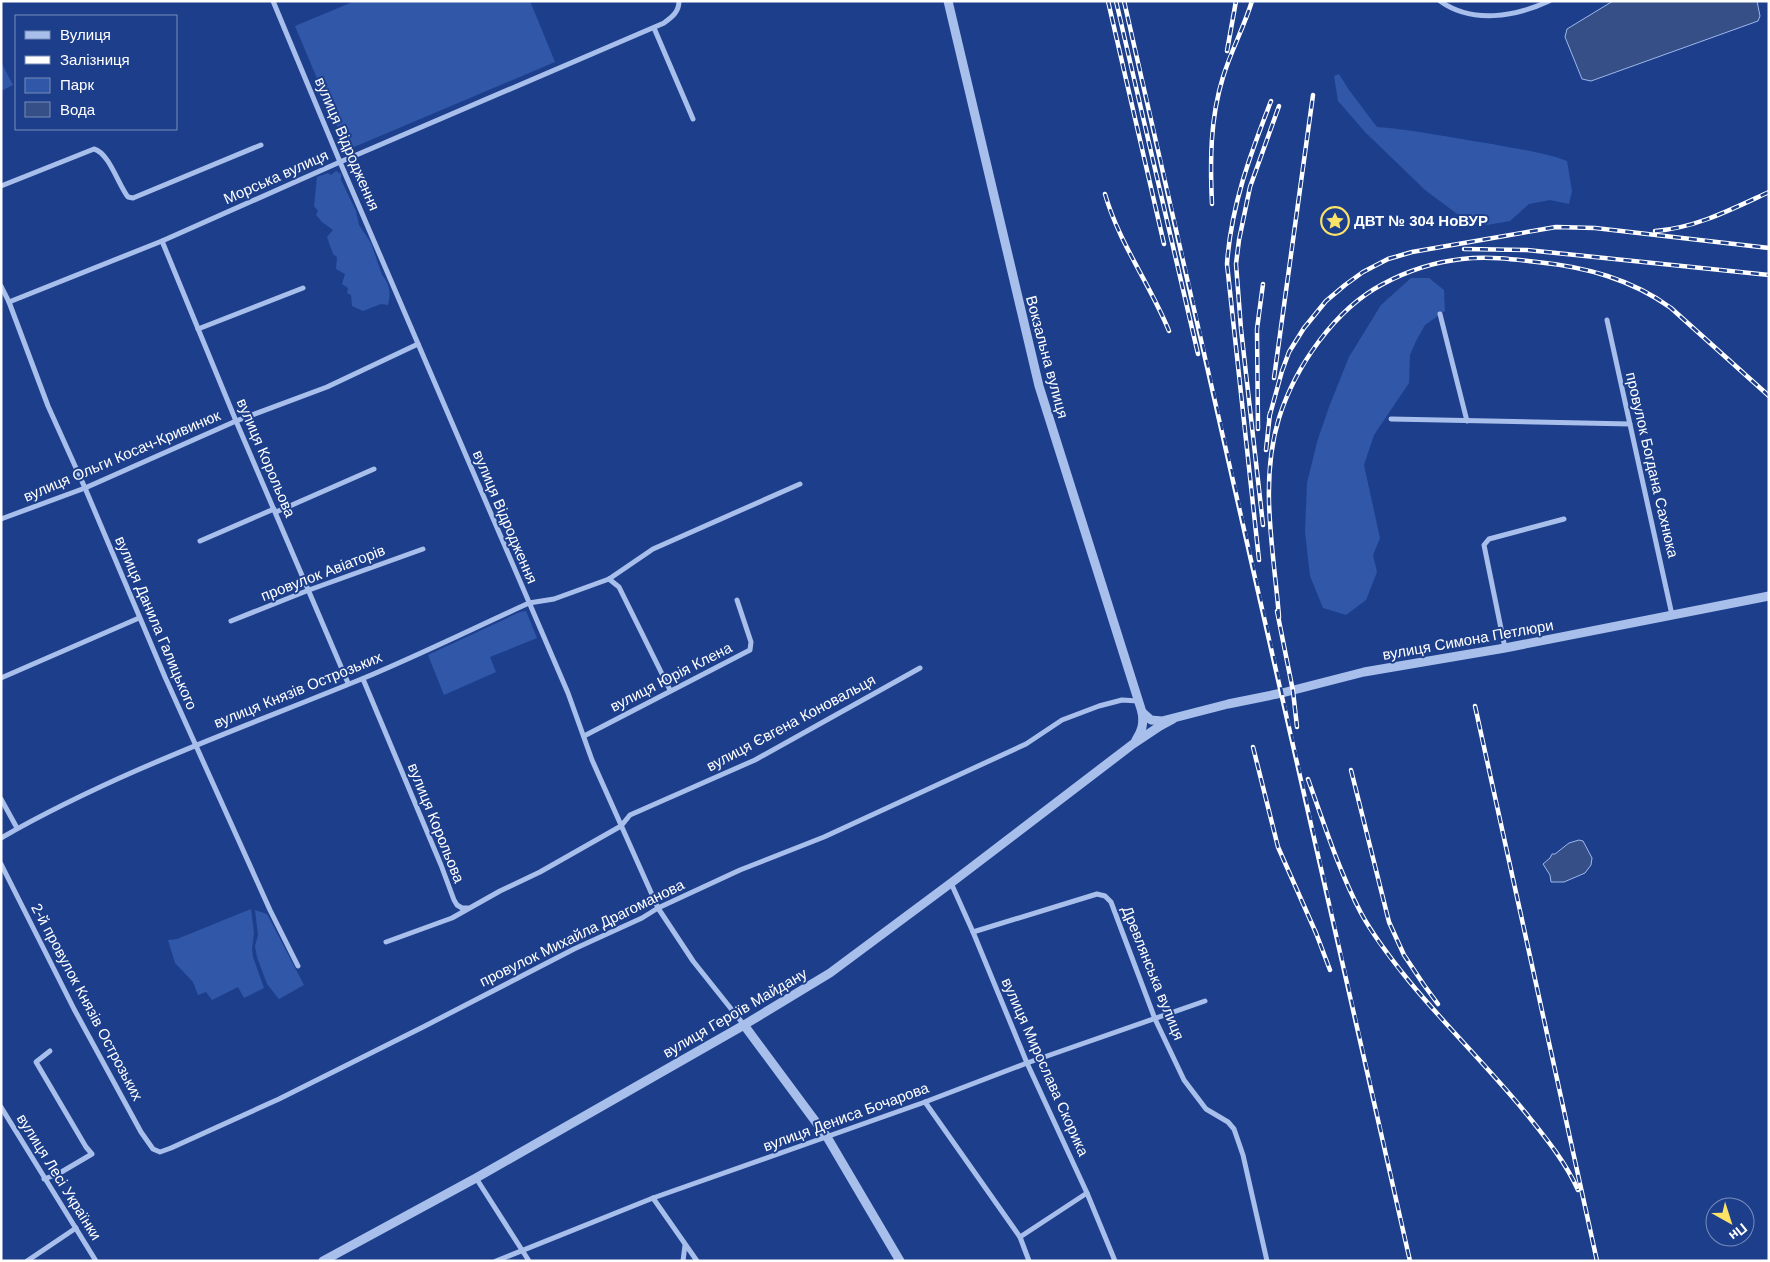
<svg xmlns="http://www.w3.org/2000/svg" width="1770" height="1262" viewBox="0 0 1770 1262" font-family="Arial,sans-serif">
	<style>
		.green { fill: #3057a8 }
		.water { fill: #374f87; stroke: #9cb8ee }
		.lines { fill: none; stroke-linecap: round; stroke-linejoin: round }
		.minor { stroke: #a8bfec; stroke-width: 5 }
		.tertiary { stroke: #a8bfec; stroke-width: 9 }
		.rail-casing { stroke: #fff; stroke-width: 4.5 }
		.rail { stroke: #1d3f8b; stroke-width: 2.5; stroke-dasharray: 8; stroke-linecap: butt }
		.labels { text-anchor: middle; stroke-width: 4; stroke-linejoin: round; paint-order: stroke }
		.street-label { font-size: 15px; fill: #fff; stroke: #1d3f8b }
		.poi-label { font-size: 15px; font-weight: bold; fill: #fff; stroke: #1d3f8b; text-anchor: start }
	</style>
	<rect width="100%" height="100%" fill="#1d3f8b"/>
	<g class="green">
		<polygon points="355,1 530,1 555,62 347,150 295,26"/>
		<polygon points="1,62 13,85 1,91"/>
		<path d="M1339,74L1349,90L1377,127C1415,130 1453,138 1492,144C1517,149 1543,152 1567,161L1572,191L1569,204L1550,200L1529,204L1510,221L1487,225L1460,216L1425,190L1365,132L1338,101L1334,76Z"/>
		<path d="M336,171L341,174V180L356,211L359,225L371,243L382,275C390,284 391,294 388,305L381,304L363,311L352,306L351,295L347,293L348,288L342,284L345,274L336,269L337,257L333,254L327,237L333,230L322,222L316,215L318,211L314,206L317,177L328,173L331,175Z"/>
		<polygon points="1411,278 1429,278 1444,290 1445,311 1425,325 1416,341 1410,355 1409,383 1374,435 1364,465 1380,538 1373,555 1377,572 1366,600 1346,615 1323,608 1310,576 1305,532 1307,483 1317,442 1329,407 1349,357 1381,305"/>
		<polygon points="526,611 537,638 490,657 496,672 444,695 428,655 520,612"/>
		<polygon points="251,909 254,933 252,949 253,957 264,988 244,998 238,987 212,1000 206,992 198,995 193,982 175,963 168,940 177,939"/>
		<polygon points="255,910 267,914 304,985 279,999 267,984 257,957 255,946 258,935"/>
	</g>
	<g class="water">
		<polygon points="1613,1 1757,1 1760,16 1758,21 1591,81 1582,79 1565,37 1567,29"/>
		<polygon points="1579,840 1583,841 1592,858 1591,865 1585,873 1564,882 1551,882 1550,875 1543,864 1550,858 1552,854 1555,854 1569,843"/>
	</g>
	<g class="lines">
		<g class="minor">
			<polyline points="273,1 340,162 568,693 592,760 658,908 693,961 744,1025"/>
			<path d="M1440,1C1472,24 1515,17 1549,1"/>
			<polyline points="654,28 693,119"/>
			<path d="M1,186L94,149C109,153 118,184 128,197L133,198L261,145"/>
			<polyline points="162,241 236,421 348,683"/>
			<polyline points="1,286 9,302 48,406 85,488 165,677 270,910 298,966"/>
			<path d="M9,302L162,241L340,162L664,23C672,17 679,12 679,1"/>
			<polyline points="1440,314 1467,421"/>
			<polyline points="1607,320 1672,615"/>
			<polyline points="198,329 303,288"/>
			<polyline points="1391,419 1630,424"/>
			<polyline points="276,512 374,469"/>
			<polyline points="1,519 85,488 236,421 327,387 418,344"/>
			<polyline points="200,541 274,509"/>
			<polyline points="609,579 619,587 670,690"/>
			<polyline points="231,621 309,590 423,549"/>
			<polyline points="1505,648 1484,545 1489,539 1564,519"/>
			<polyline points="1,678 139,618"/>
			<polyline points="363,679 441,865 454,900 457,905 462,908 468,908"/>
			<polyline points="584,736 750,650 751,642 737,600"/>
			<polyline points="1,799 17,828"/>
			<path d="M1,838C118,771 240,729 364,678C419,655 474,628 529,603L554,599L609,579L653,549L800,484"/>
			<polyline points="1,864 74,1009 141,1132 153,1149 160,1152 171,1148 279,1099 425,1026 574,949 642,918 658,908 740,870 824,837 1026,744 1062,720 1099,706 1122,700 1138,701"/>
			<polyline points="951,883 973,932 1027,1063 1087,1193 1115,1261"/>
			<polyline points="973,932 1097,894 1105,896 1111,902 1155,1019 1184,1080 1206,1109 1228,1122 1234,1129 1243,1155 1267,1261"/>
			<polyline points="386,942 452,918 500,891 540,872 621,826 630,815 755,760 920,668"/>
			<polyline points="925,1102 1020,1237 1029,1261"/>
			<polyline points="1,1107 96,1261"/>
			<polyline points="476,1178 529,1261"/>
			<polyline points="44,1179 58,1174 92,1154 86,1147 36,1062 50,1051"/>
			<polyline points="653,1198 697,1261"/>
			<polyline points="1020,1237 1087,1193"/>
			<polyline points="27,1261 76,1228"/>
			<polyline points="496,1261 653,1198 925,1102 1027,1063 1205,1001"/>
			<polyline points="683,1261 685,1245"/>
		</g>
		<g class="tertiary">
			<polyline points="948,1 1039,386 1142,712"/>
			<path d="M1136,740C1142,731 1144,724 1142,712L1151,720L1162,721L1228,704L1282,693L1364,672L1505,648L1769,596"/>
			<polyline points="744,1025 827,1137 900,1261"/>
			<polyline points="323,1261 476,1178 744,1025 830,973 951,883 1133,744 1160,726 1173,719"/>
		</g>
		<defs>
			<g id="rail">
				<polyline points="1108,1 1164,244"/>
				<polyline points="1116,1 1198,354"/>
				<path d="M1124,1C1221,421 1316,841 1410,1261"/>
				<polyline points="1227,51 1236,1"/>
				<path d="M1105,194C1119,243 1150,284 1169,331"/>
				<path d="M1212,204C1210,161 1210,119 1223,77C1231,51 1244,27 1252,1"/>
				<path d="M1655,231C1696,228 1732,209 1769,192"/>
				<polyline points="1464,249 1527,250 1769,275"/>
				<polyline points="1274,378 1313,95"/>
				<polyline points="1269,418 1282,371 1289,352 1304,328 1326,301 1345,285 1363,272 1388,259 1412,252 1556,227 1595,228 1769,248"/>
				<polyline points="1258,429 1257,329 1263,284"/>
				<polyline points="1266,450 1270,413"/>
				<polyline points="1263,525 1241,329 1236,264 1239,240 1250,187 1279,106"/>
				<path d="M1259,560L1227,264C1231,206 1250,155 1271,101"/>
				<polyline points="1277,611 1293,691 1297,727"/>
				<path d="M1279,617C1274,552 1259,483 1279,418C1295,367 1335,309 1383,284C1407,271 1435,262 1462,259C1487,256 1512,259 1537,262C1586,267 1631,279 1671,308L1769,396"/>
				<polyline points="1475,706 1597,1261"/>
				<polyline points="1253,747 1278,847 1316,933 1330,970"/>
				<polyline points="1351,770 1389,922 1404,955 1424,985 1438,1004"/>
				<path d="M1308,779C1324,824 1339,871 1361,913C1374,937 1392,960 1409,981C1446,1026 1488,1067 1525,1112C1545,1137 1565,1161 1578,1190"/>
			</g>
		</defs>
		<use href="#rail" class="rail-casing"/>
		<use href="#rail" class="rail"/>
	</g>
	<defs>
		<symbol id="sight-ring" viewBox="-11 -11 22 22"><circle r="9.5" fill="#1d3f8b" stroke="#fce367" stroke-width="1.5"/><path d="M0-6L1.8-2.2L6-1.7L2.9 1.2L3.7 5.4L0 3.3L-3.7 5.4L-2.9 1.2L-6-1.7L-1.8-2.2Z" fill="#fce367"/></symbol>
	</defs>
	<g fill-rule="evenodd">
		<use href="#sight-ring" x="1319" y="205" width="32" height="32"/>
	</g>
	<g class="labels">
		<g class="street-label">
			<text transform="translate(347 144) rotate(67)" y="5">вулиця Відродження</text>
			<text transform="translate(276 177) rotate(-24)" y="5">Морська вулиця</text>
			<text transform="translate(1047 357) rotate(75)" y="5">Вокзальна вулиця</text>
			<text transform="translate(122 456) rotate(-23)" y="5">вулиця Ольги Косач-Кривинюк</text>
			<text transform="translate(266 458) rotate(67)" y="5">вулиця Корольова</text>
			<text transform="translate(1652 465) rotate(77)" y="5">провулок Богдана Сахнюка</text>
			<text transform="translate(505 517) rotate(67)" y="5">вулиця Відродження</text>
			<text transform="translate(323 573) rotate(-21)" y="5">провулок Авіаторів</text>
			<text transform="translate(156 623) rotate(67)" y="5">вулиця Данила Галицького</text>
			<text transform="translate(1468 640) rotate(-10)" y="5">вулиця Симона Петлюри</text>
			<text transform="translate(671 677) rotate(-27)" y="5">вулиця Юрія Клена</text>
			<text transform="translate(298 690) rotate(-22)" y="5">вулиця Князів Острозьких</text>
			<text transform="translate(791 723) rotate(-28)" y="5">вулиця Євгена Коновальця</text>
			<text transform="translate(436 823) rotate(68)" y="5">вулиця Корольова</text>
			<text transform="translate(582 933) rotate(-26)" y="5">провулок Михайла Драгоманова</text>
			<text transform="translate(1153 973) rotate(68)" y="5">Древлянська вулиця</text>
			<text transform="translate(87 1002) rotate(62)" y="5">2-й провулок Князів Острозьких</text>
			<text transform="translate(735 1013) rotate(-30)" y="5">вулиця Героїв Майдану</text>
			<text transform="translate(1045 1067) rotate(66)" y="5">вулиця Мирослава Скорика</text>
			<text transform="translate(846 1117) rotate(-20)" y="5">вулиця Дениса Бочарова</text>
			<text transform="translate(59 1177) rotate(58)" y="5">вулиця Лесі Українки</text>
		</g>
		<g class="poi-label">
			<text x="1354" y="226">ДВТ № 304 НоВУР</text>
		</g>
	</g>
	<rect width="1770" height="1262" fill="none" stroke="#ffffff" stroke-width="5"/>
	<rect x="15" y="15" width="162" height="115" fill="#1d3f8b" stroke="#778cb9"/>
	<rect x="25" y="31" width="25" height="8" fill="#a8bfec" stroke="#778cb9"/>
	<text x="60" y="40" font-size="15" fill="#ffffff">Вулиця</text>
	<rect x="25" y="56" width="25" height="8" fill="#ffffff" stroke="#778cb9"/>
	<text x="60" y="65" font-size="15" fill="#ffffff">Залізниця</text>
	<rect x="25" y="78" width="25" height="15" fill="#3057a8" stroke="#778cb9"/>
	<text x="60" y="90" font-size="15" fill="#ffffff">Парк</text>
	<rect x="25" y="102" width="25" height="15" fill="#374f87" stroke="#778cb9"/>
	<text x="60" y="115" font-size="15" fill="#ffffff">Вода</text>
	<g transform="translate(1730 1222) rotate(141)"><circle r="24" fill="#1d3f8b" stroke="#778cb9"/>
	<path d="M0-4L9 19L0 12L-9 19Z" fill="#fce367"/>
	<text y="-8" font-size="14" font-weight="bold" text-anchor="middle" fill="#ffffff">Пн</text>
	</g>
</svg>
